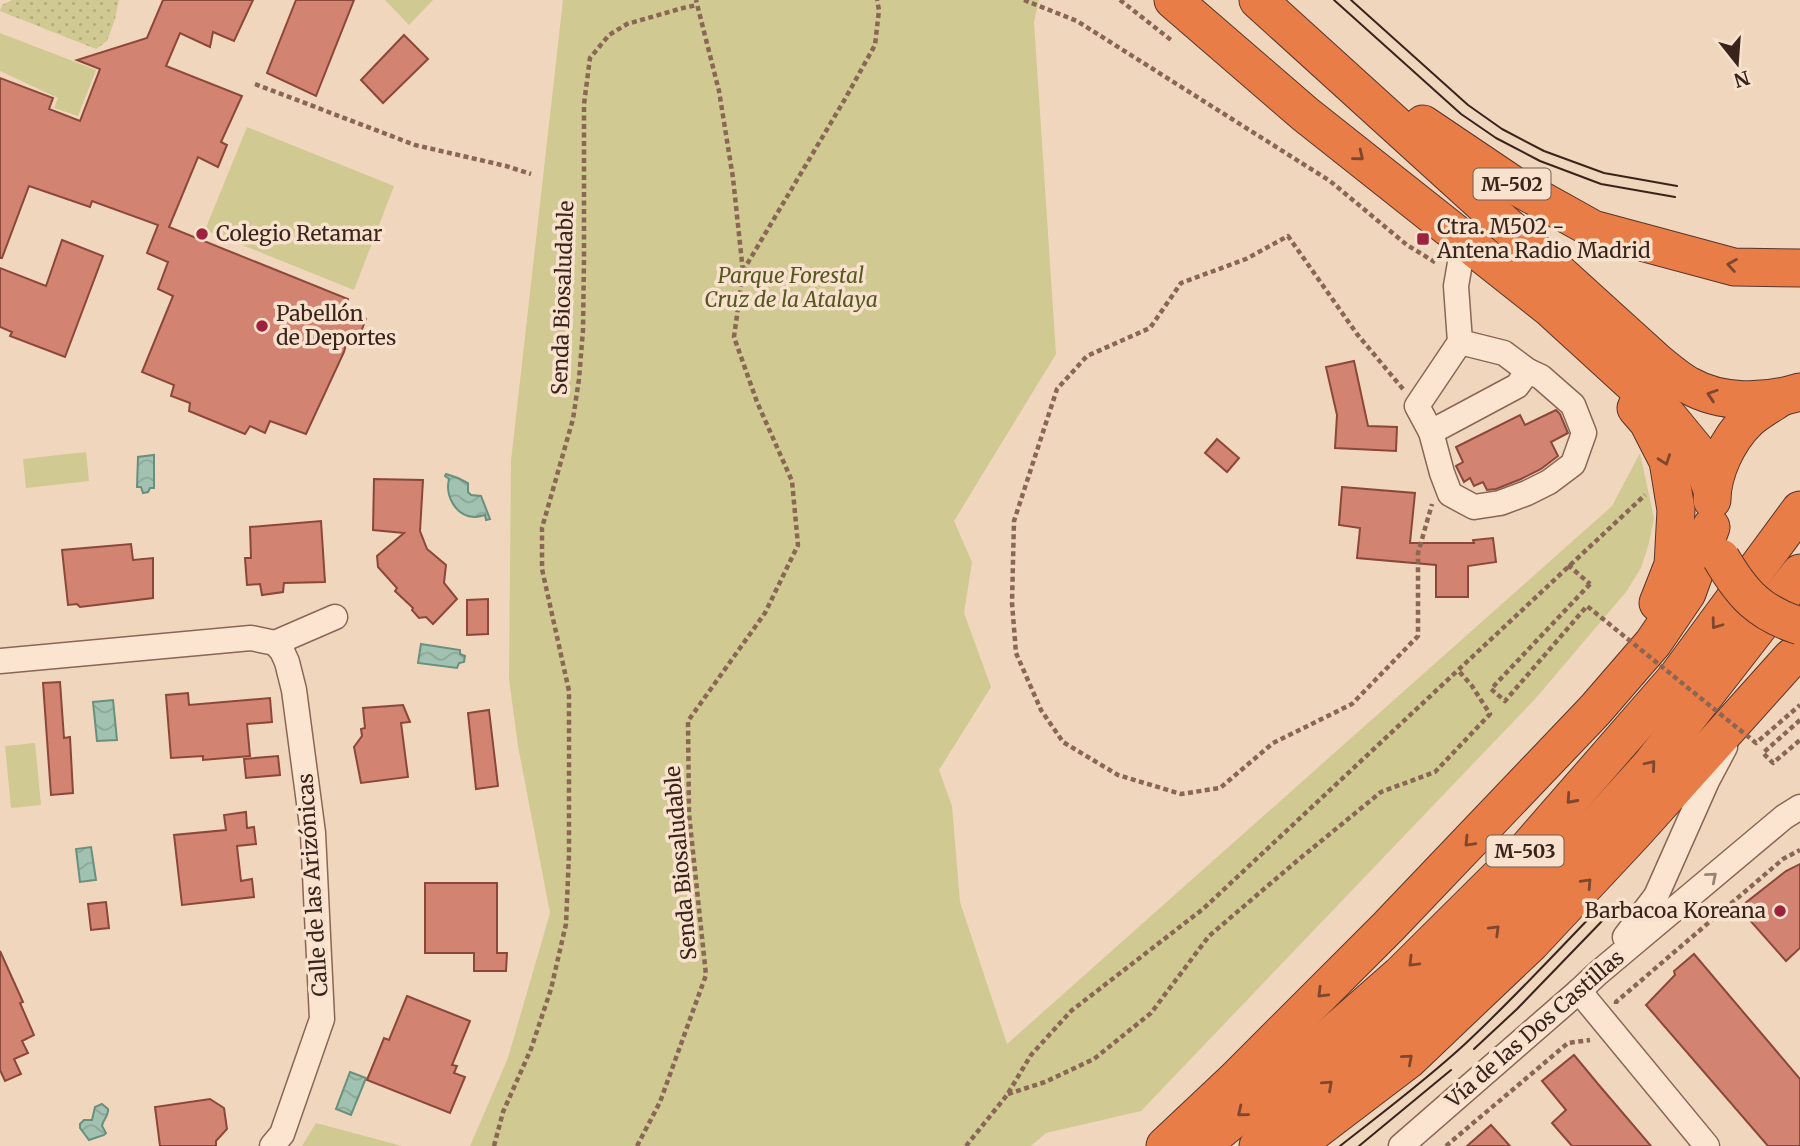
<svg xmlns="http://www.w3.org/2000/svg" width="1800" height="1146" viewBox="0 0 1800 1146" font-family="Merriweather,serif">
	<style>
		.grass { fill: url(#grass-dots) }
		.green { fill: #d0c991 }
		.water { fill: url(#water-waves); stroke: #68907e; stroke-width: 2 }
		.building { fill: #d28371; stroke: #8b4839; stroke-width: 2 }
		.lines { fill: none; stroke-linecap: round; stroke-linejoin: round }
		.minor-casing { stroke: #8a6655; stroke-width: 27 }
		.highway-casing { stroke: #58352a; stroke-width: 39 }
		.path { stroke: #8a6655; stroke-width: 4.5; stroke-dasharray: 5 3.5; stroke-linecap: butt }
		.minor { stroke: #fbe5d1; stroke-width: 24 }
		.highway { stroke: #e87d47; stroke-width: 37 }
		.tram { stroke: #39231b; stroke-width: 2 }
		.highway-bridge-casing { stroke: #58352a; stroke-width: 39; stroke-linecap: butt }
		.path-bridge { stroke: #8a6655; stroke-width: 4.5; stroke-dasharray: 5 3.5; stroke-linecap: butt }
		.highway-bridge { stroke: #e87d47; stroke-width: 37 }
		.oneway { stroke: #7f472d }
		.oneway2 { stroke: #9a8476 }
		.poi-dot { fill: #9e213e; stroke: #f8e2ce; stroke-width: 2.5 }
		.labels { text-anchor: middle; stroke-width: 7; stroke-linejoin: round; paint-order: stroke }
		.shield { fill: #f8e2ce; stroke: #725c51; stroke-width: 2 }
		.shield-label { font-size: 19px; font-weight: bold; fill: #39231b }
		.poi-label { font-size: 21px; fill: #39231b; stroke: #f8e2ce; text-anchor: start }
		.park-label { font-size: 21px; font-style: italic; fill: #555720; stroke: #f8e2ce }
		.street-label { font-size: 21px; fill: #39231b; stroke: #f8e2ce }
	</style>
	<defs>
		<pattern id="grass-dots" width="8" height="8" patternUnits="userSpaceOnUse" patternTransform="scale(1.75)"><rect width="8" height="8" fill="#d0c991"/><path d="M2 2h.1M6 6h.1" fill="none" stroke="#b3ac7c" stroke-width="1.8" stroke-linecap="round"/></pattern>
		<pattern id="water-waves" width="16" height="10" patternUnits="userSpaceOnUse" patternTransform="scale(1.75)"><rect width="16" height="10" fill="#a2c2b1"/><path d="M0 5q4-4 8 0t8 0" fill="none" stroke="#8ca698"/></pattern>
	</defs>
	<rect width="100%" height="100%" fill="#f1d6be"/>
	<polygon class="grass" points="12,0 119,0 115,19 107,41 96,49 0,11 2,5"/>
	<g class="green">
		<polygon points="385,0 433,0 409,25"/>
		<polygon points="563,0 1039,0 1034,22 1056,354 954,521 972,562 964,613 991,687 939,770 952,806 960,902 1007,1044 1612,506 1640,453 1654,518 1649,543 1641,568 1626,592 1535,699 1141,1111 1046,1133 1031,1146 470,1146 508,1058 550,913 518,746 509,679 511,461"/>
		<polygon points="0,33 96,70 78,116 54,108 58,98 0,71"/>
		<polygon points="247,127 394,186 354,290 205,230"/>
		<polygon points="86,452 89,481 26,488 23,459"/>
		<polygon points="35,743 41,805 11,808 5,746"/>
		<polygon points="316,1123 402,1146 302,1146"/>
	</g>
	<g class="water">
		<polygon points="154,455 154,488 150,488 148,492 143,493 141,487 137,487 138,457"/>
		<path d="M446,474L458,478L468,483V492L471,495L481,496L490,519L486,520L485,515C481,516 478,517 474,517C455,516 445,495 449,479L445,476Z"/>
		<polygon points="421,644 460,650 460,654 465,656 464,662 459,663 457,668 418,663"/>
		<polygon points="113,700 117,740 97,741 93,702"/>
		<polygon points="91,847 96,880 80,882 76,849"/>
		<polygon points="350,1072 366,1078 351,1115 336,1109"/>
		<path d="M102,1104L108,1109C109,1116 103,1119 102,1126L106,1133L104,1135L89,1140L80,1128V1124L84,1120H92L95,1107Z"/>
	</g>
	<g class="building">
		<polygon points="163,0 253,0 234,41 213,32 210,47 180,33 166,66 242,96 221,142 227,145 218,167 198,157 169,227 348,299 345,308 366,319 359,337 349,334 344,352 306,434 270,421 265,433 250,426 245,434 189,411 190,403 171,396 174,385 142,372 173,296 158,289 168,262 147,253 158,225 92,201 90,207 29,186 2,258 0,258 0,78 53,98 49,109 80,121 100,69 77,60 147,38"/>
		<polygon points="296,0 354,0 316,96 267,73"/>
		<polygon points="404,35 428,59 383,103 361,80"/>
		<polygon points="62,240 103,256 65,357 10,336 12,332 0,327 0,268 46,286"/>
		<polygon points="1354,361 1368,426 1397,427 1396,451 1335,448 1337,415 1326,367"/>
		<polygon points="1556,410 1560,414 1568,433 1551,442 1558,456 1541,469 1521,479 1496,489 1487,490 1483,482 1474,486 1470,478 1464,482 1456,466 1463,462 1456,447 1520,415 1525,425"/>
		<polygon points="1217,439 1239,458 1227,472 1205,453"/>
		<polygon points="374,479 423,480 420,531 427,549 446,565 444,583 457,599 433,624 426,617 419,618 412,610 413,608 395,591 397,588 378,567 377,556 404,533 373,530"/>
		<polygon points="1342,487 1415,493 1410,543 1474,543 1473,540 1493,538 1496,562 1468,566 1468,597 1436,597 1436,565 1357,558 1360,528 1339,525"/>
		<polygon points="321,521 325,582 284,583 283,592 262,595 260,584 247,585 245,558 251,558 250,527"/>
		<polygon points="131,544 133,560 153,558 153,598 80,607 77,604 68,605 62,550"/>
		<polygon points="488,599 488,634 467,635 467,600"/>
		<polygon points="60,682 64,738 70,737 73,793 51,795 43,683"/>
		<polygon points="188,693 189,705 270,698 272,722 247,724 250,756 203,760 203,756 171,758 166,695"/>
		<polygon points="403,705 410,722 401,723 408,777 361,783 354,747 362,736 361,729 365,728 363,708"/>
		<polygon points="489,710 498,786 476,789 468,713"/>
		<polygon points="278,756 280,775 246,778 244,759"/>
		<polygon points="246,812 247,828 254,827 256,844 237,846 241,881 252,879 254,897 182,905 174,835 226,830 224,815"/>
		<polygon points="1800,864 1800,948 1786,961 1739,908 1786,871"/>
		<polygon points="425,883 497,883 497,953 507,953 506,971 474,971 474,953 425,953"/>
		<polygon points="106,902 109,928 91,930 88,904"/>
		<polygon points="0,951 23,1002 20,1003 34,1035 22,1041 28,1053 14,1059 21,1074 5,1081 0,1070"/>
		<polygon points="1694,954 1800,1079 1800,1146 1768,1146 1646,1005 1675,975 1674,971"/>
		<polygon points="407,996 470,1021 452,1065 457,1066 454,1073 465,1077 450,1113 367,1080 384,1038 389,1040"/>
		<polygon points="1574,1055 1598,1084 1651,1146 1572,1146 1552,1123 1566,1110 1542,1081"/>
		<polygon points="210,1099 224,1108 227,1129 216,1141 216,1146 160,1146 155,1107"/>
		<polygon points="1491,1125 1510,1146 1467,1146"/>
	</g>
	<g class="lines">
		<defs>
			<g id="minor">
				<polyline points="1460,342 1504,353 1528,371 1541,377 1573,405 1584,433 1573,464 1549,482 1527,493 1500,503 1474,507 1450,494 1442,473 1431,432 1417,406 1460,342 1456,286 1464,240"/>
				<polyline points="1431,432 1517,386 1528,371"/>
				<polyline points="275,643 335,617"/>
				<polyline points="0,661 251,638 275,643 282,651 287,662 294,690 313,833 322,1019 282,1134 272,1146"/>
				<polyline points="1625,937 1656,896 1707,781 1725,747"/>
				<polyline points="1579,991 1707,1146"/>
				<polyline points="1401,1146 1579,991 1597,974 1784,817 1800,807"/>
			</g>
			<g id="highway">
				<polyline points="1173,0 1305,114 1551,309 1667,415 1699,454 1712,490"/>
				<path d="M1258,0L1657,362C1667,370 1677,379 1688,385C1721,404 1764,403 1800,392"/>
				<polyline points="1423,124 1512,184 1593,229 1734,267 1800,268"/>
				<polyline points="1636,408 1648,422 1668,461 1676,510 1673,565 1658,603"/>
				<path d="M1712,500C1712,473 1728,439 1748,420C1757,412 1769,405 1780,398"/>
				<polyline points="1165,1146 1234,1081 1388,927 1595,710 1653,643 1687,593 1711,527"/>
				<polyline points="1201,1146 1268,1091 1400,975 1527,849 1677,677 1800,510"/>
				<polyline points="1258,1146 1423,1000 1540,887 1650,766 1800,573"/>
				<polyline points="1295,1146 1408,1060 1531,943 1634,833 1791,658 1800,651"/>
			</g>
		</defs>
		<use href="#minor" class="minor-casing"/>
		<use href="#highway" class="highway-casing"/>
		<g class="path">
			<polyline points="1024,0 1077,21 1330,181 1407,245 1438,264"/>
			<polyline points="1120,0 1171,40"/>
			<polyline points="255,84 415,145 506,166 531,174"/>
			<polyline points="743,271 845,99 875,45 879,10 877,0"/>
			<polyline points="1403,389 1357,334 1288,236 1246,259 1181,283 1150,328 1087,356 1057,389 1014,521 1012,603 1016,653 1041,710 1063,742 1118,775 1181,794 1220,788 1273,743 1352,704 1418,636 1418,553 1432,504"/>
			<polyline points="1568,565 1590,584"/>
			<polyline points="1616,1004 1616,1002 1783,859 1800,850"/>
			<polyline points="1008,1094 1045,1082 1094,1059 1151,1013 1209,936 1298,860 1381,792 1435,772 1490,714 1472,686 1458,670"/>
			<polyline points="494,1146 503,1112 531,1049 551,989 566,924 569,854 569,691 542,569 542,528 573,419 579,379 583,330 584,258 584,104 590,58 609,35 627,24 683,8 697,5"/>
			<polyline points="637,1146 660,1102 706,975 689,814 688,721 765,613 798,545 792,481 757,402 734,337 743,272 733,178 719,91 696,0"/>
			<polyline points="966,1146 1007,1095 1031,1055 1071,1011 1203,909 1645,495"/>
			<polyline points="1446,1146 1568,1043 1590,1040"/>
		</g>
		<use href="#minor" class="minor"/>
		<use href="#highway" class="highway"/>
		<g class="tram">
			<polyline points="1334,0 1461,114 1496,138 1540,161 1601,184 1675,197"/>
			<polyline points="1351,0 1468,105 1502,129 1544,151 1604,173 1677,186"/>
			<polyline points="1474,1049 1517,1009 1605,918"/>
			<path d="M1340,1146C1382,1113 1425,1081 1465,1044C1510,1002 1553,956 1596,911"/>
			<polyline points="1359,1146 1451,1070"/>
		</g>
		<defs>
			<path id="highway-bridge" d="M1721,558C1742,594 1759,613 1800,626"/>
		</defs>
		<use href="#highway-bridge" class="highway-bridge-casing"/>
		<g class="path-bridge">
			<polyline points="1590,584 1491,689 1505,701 1587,606 1756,743 1800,705"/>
			<polyline points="1800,720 1763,753 1773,763 1800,740"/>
		</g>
		<use href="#highway-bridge" class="highway-bridge"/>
	</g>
	<defs><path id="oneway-chevron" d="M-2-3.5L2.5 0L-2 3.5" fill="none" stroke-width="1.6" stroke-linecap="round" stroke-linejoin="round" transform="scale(1.75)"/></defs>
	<g class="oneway">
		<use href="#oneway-chevron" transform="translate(1359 156) rotate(39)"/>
		<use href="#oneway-chevron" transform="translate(1732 265) rotate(-171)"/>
		<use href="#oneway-chevron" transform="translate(1712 395) rotate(-162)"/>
		<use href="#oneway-chevron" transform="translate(1665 460) rotate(70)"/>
		<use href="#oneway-chevron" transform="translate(1716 624) rotate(126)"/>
		<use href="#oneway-chevron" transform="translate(1651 765) rotate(-50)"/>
		<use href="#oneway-chevron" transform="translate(1571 799) rotate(132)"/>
		<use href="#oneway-chevron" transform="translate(1469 842) rotate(134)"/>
		<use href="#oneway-chevron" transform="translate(1587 883) rotate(-47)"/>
		<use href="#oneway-chevron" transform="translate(1495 930) rotate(-44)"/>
		<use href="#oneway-chevron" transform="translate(1413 962) rotate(135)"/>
		<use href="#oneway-chevron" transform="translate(1322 993) rotate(135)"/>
		<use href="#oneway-chevron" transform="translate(1408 1059) rotate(-41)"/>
		<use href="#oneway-chevron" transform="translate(1328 1085) rotate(-42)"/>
		<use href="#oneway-chevron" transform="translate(1242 1112) rotate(141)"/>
	</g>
	<use class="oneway2" href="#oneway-chevron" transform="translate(1712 877) rotate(-40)"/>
	<g class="poi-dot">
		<circle cx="202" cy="234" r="7"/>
		<rect x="1416" y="232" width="14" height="14" rx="3.5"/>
		<circle cx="262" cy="326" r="7"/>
		<circle cx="1780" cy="911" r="7"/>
	</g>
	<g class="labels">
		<g class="shield">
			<rect x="1473.5" y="168.5" width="77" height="31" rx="5"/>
			<rect x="1486.5" y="835.5" width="77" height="31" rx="5"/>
		</g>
		<g class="shield-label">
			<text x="1512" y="191">M-502</text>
			<text x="1525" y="858">M-503</text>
		</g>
		<g class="poi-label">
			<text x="1437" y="234">Ctra. M502 -<tspan x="1437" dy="24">Antena Radio Madrid</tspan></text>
			<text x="216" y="241">Colegio Retamar</text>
			<text x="276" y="321">Pabellón<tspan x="276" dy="24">de Deportes</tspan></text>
			<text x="1766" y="918" text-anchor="end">Barbacoa Koreana</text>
		</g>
		<g class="park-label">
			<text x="791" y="283">Parque Forestal<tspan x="791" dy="24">Cruz de la Atalaya</tspan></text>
		</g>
		<g class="street-label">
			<text transform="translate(563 298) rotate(-88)" y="7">Senda Biosaludable</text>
			<text transform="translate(681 863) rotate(-95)" y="7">Senda Biosaludable</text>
			<text transform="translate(313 885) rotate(-94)" y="7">Calle de las Arizónicas</text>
			<text transform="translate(1535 1029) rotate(-41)" y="7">Vía de las Dos Castillas</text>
		</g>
	</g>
	<g transform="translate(1737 63) rotate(163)" stroke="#f8e2ce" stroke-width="5" paint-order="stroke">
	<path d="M0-5L12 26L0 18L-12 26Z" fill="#39231b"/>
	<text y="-10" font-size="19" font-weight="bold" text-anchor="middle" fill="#39231b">N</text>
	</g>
</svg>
